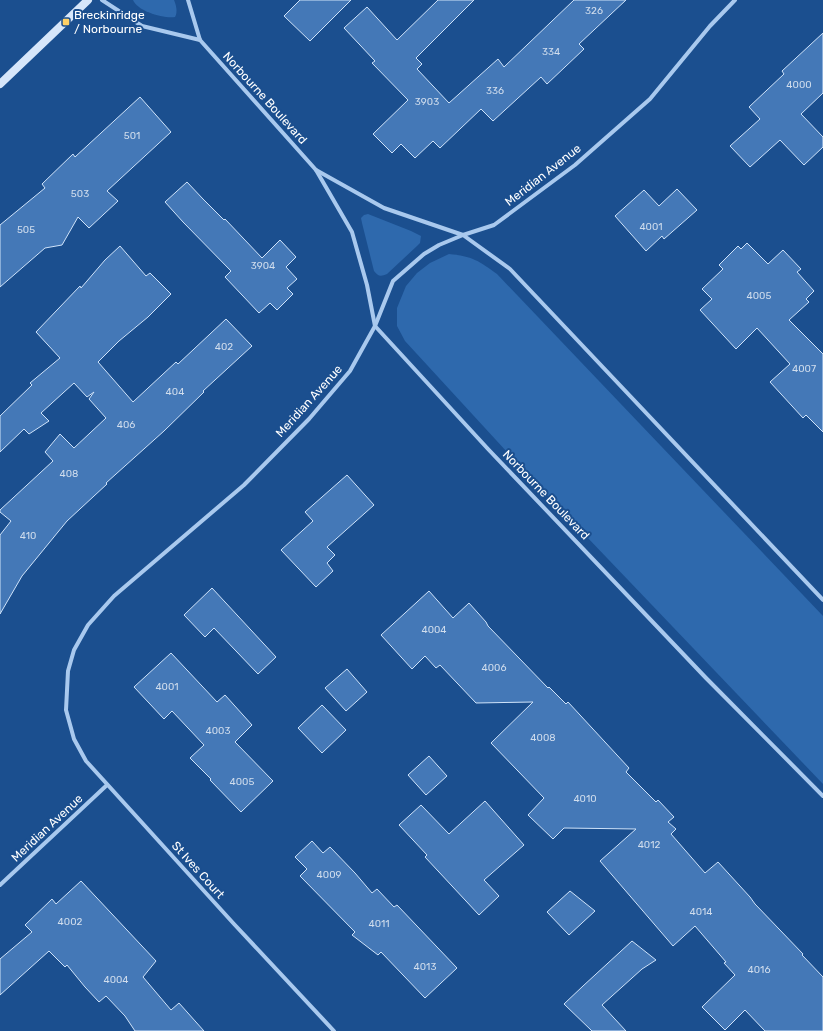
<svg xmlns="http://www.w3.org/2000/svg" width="823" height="1031" viewBox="0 0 823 1031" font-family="Rubik,sans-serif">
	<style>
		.green { fill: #2e69ad }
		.building { fill: #4478b7; stroke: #cfe3fa }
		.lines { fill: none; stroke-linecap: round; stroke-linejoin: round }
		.minor { stroke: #a9c9ee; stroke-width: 4 }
		.secondary { stroke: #d6e6fa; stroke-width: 8 }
		.poi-dot { fill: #ffd166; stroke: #1b4f8f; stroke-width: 1.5 }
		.labels { text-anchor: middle; stroke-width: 4; stroke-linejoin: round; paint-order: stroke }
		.number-label { font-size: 10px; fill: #d0dded }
		.poi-label { font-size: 12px; fill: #fff; stroke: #1b4f8f; text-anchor: start }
		.street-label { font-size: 12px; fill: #fff; stroke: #1b4f8f }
	</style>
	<rect width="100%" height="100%" fill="#1b4f8f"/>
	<g class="green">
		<path d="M133,0H174C176,5 178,12 175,17C164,19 137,11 133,0Z"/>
		<path d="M368,214L411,231L421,236L420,243L417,246L387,274C380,277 378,276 374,271L362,223L361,218L364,215Z"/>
		<path d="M449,254C472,256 479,261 497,274L823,616V784L543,491L405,341L397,326V308L406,286L417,273L430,263Z"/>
	</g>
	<g class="building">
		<polygon points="300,0 351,0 310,41 284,16"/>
		<polygon points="438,0 474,0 416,58 422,64 417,69 449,103 498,59 504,67 574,0 626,0 579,44 584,49 547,84 541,77 493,121 481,109 440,148 433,141 415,158 401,144 392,153 373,134 408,100 372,63 375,61 344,28 367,7 397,40"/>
		<polygon points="823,33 823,93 801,114 823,137 823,147 804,165 780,140 750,167 730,146 760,119 749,107 784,74 782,71"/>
		<polygon points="140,97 171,132 107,191 118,201 89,228 78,217 62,245 45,248 0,287 0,225 45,188 42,184 73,154 75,157"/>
		<polygon points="187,182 203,199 224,220 225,219 262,258 280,240 296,257 286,267 297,279 287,288 293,294 277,310 270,303 259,313 225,277 231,271 183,222 165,202"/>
		<polygon points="677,189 697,210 664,239 662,236 646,251 615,216 644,190 659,206"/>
		<polygon points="747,243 768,264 783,250 801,269 797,272 814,291 806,299 809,302 789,320 823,354 823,432 806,415 803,418 770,382 790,364 757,328 736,349 700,310 712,299 702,289 723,269 719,265 738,246 741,249"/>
		<polygon points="120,246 146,276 150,273 171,294 148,317 119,341 98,362 133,402 176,362 178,364 226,319 252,346 203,391 204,392 164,431 106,483 107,484 67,521 22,576 0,614 0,535 11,521 0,512 0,510 53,461 45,452 60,434 74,448 106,418 89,399 94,392 87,397 74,383 41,413 49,421 29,434 24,429 0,452 0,416 32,385 30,383 60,358 36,332 80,286 81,288 105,260"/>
		<polygon points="347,475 374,505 327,547 335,555 327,563 333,571 316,587 281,550 313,521 305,512"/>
		<polygon points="212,588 276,657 258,674 214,628 205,637 184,615"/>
		<polygon points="429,591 453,618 469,603 486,622 488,626 548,688 549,687 566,704 568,702 629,768 626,772 656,802 658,800 674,817 668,822 676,829 671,834 705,873 718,862 750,897 755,904 803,954 802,955 823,977 823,1031 765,1031 745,1010 725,1030 702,1007 735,975 724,963 726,962 695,926 673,946 600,861 636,829 564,828 553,839 528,815 544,798 491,743 533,702 476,703 440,665 436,668 425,656 412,669 381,635"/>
		<polygon points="171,653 217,702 225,695 252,725 235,742 273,781 241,812 210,780 211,779 190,758 204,745 172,711 164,719 134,687"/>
		<polygon points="347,669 367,692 346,711 325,688"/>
		<polygon points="322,705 346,730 322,753 298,728"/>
		<polygon points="429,756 447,776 426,795 408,775"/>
		<polygon points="485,801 524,845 484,880 499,896 479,915 425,857 427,855 399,825 421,805 449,834"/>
		<polygon points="312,841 323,853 330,847 355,873 372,893 377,889 394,907 397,905 457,968 425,998 381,952 378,955 352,935 355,932 300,876 307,869 295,857"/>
		<polygon points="81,881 156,961 143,977 171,1010 179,1003 204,1031 135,1031 125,1016 106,996 99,1002 85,987 67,965 65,967 49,951 0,995 0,959 32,932 25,925 52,899 56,904"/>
		<polygon points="570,891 595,911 569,935 547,912"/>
		<polygon points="632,941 656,960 642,969 602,1005 626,1031 592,1031 564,1004 583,986"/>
	</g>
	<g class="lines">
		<g class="minor">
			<polyline points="102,0 142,26 200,40"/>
			<polyline points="188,0 200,40 316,170 352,232 367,285 375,326 488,449 706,678 823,796"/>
			<polyline points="316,170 384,208 463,235 510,269 823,600"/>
			<polyline points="0,885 107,785"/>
			<polyline points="334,1031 234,924 86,761 74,739 66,710 68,671 74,650 88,625 114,596 244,485 309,419 350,371 375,326 393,281 424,254 439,245 463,235 494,225 575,165 650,99 710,26 735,0"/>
		</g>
		<polyline class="secondary" points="0,84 88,0"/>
	</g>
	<rect class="poi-dot" x="62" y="18" width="8" height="8" rx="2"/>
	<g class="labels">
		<g class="number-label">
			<text x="594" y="14">326</text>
			<text x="551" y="55">334</text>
			<text x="799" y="88">4000</text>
			<text x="495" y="94">336</text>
			<text x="427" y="105">3903</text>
			<text x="132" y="139">501</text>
			<text x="80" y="197">503</text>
			<text x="651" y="230">4001</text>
			<text x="26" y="233">505</text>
			<text x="263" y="269">3904</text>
			<text x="759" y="299">4005</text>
			<text x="224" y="350">402</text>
			<text x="804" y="372">4007</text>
			<text x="175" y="395">404</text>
			<text x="126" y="428">406</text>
			<text x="69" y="477">408</text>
			<text x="28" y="539">410</text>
			<text x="434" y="633">4004</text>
			<text x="494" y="671">4006</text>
			<text x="167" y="690">4001</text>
			<text x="218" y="734">4003</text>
			<text x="543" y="741">4008</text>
			<text x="242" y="785">4005</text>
			<text x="585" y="802">4010</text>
			<text x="649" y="848">4012</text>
			<text x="329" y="878">4009</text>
			<text x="701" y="915">4014</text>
			<text x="70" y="925">4002</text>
			<text x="379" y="927">4011</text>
			<text x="425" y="970">4013</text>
			<text x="759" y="973">4016</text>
			<text x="116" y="983">4004</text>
		</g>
		<g class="poi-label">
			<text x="74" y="19">Breckinridge<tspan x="74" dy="14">/ Norbourne</tspan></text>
		</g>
		<g class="street-label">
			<text transform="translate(265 98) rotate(48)" y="4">Norbourne Boulevard</text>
			<text transform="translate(543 175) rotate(-38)" y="4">Meridian Avenue</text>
			<text transform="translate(309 401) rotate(-48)" y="4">Meridian Avenue</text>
			<text transform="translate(546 495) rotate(46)" y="4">Norbourne Boulevard</text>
			<text transform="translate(47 828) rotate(-43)" y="4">Meridian Avenue</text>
			<text transform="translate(198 870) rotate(48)" y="4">St Ives Court</text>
		</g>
	</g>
</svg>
